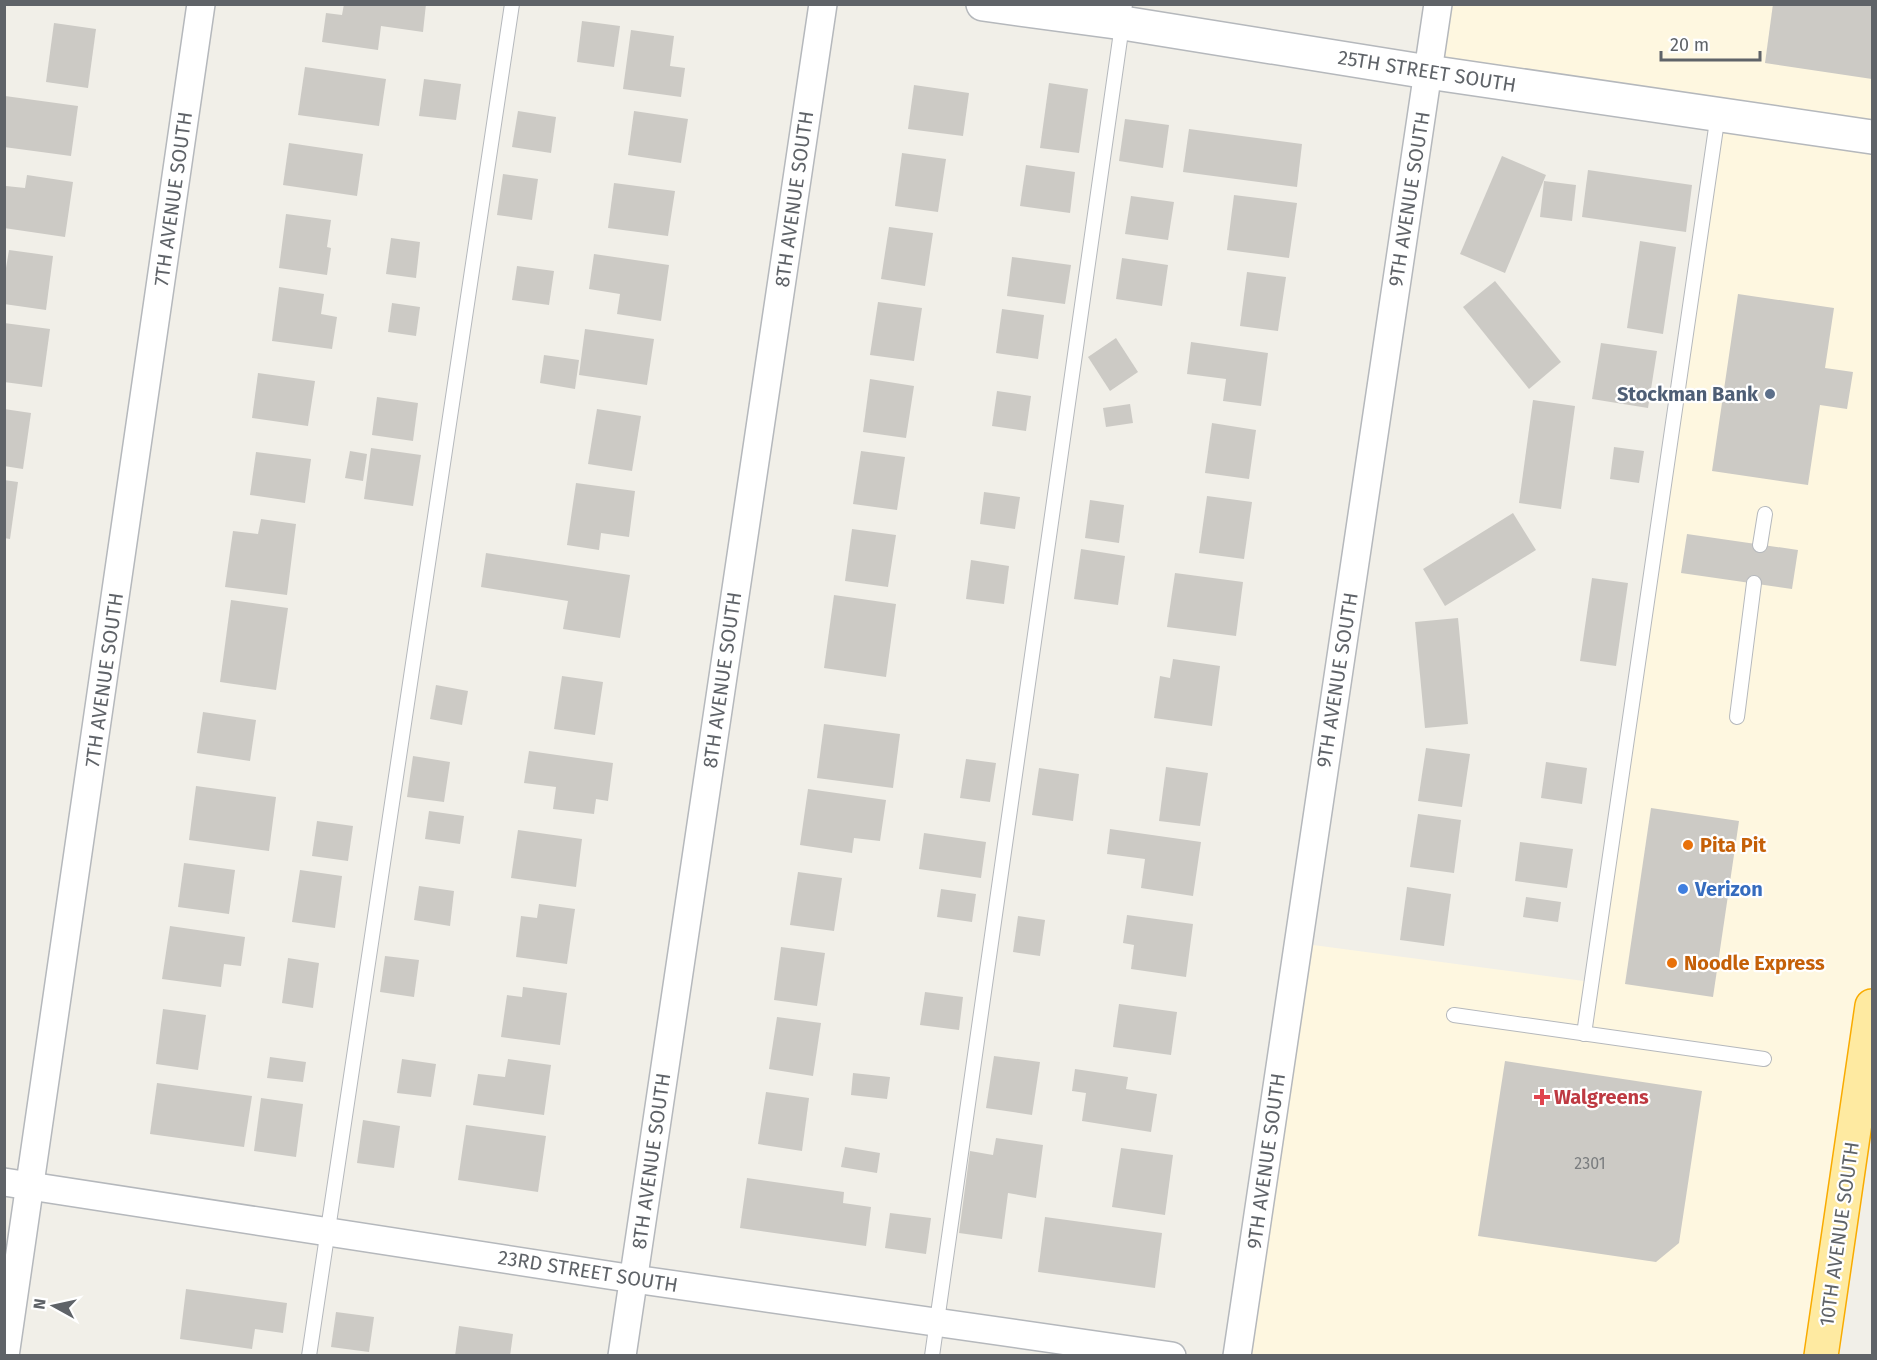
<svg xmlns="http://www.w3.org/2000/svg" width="1877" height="1360" viewBox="0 0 1877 1360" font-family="'Fira Sans',sans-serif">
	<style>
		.commercial { fill: #fef7e0 }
		.building { fill: #cccac5 }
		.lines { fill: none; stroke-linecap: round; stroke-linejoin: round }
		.service-casing { stroke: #b5b8bc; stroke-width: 16 }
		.minor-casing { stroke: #b5b8bc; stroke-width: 30 }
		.tertiary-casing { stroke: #b5b8bc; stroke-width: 36 }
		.trunk-casing { stroke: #f9ab00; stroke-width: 36 }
		.service { stroke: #fff; stroke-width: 14 }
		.minor { stroke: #fff; stroke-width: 27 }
		.tertiary { stroke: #fff; stroke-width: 33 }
		.trunk { stroke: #feeaa1; stroke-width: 33 }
		.service-dot { fill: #5c6f8a; stroke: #fff; stroke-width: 2 }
		.food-dot { fill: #e8710a; stroke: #fff; stroke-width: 2 }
		.shop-dot { fill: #3f7fe0; stroke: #fff; stroke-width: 2 }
		.health-dot { fill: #e0444e; stroke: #fff; stroke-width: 2 }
		.labels { text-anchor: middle; stroke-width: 4.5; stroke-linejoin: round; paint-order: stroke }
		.number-label { font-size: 16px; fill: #7a7d7f }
		.street-label { font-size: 20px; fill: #5f6368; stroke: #fff }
		.service-label { font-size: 20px; font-weight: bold; fill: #4e5e75; stroke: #fff; text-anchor: end }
		.food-label { font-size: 20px; font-weight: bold; fill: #c56008; stroke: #fff; text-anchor: start }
		.shop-label { font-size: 20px; font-weight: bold; fill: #366cbe; stroke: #fff; text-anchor: start }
		.health-label { font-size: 20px; font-weight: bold; fill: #be3a42; stroke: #fff; text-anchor: start }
	</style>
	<rect width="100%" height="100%" fill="#f1efe8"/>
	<polygon class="commercial" points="1438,5 1872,5 1872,1007 1821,1355 1237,1356 1298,943 1591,982 1718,115 1428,72"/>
	<g class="building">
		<polygon points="344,4 426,4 423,32 381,26 378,50 322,42 326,13 342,15"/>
		<polygon points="1773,4 1872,4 1872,79 1765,63"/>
		<polygon points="582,21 620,26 614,67 577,62"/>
		<polygon points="54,23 96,29 88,88 46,82"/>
		<polygon points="631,30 674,36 670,66 685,68 681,97 623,89"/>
		<polygon points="305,67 386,79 379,126 298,115"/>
		<polygon points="424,79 461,84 456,120 419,116"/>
		<polygon points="1049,83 1088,89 1079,153 1040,148"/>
		<polygon points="914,85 969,93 963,136 908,129"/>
		<polygon points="5,96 78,106 71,156 4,147"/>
		<polygon points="518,111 556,117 551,153 512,147"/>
		<polygon points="634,111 688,119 681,163 628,155"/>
		<polygon points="1125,119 1169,125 1163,168 1119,161"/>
		<polygon points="1189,129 1302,144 1297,187 1183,172"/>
		<polygon points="289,143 363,154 357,196 283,185"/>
		<polygon points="902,153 946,159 938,212 895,206"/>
		<polygon points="1502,156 1546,175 1505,273 1460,254"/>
		<polygon points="1026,165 1075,172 1070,213 1020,206"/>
		<polygon points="1588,170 1692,185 1686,232 1582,217"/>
		<polygon points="503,174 538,179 532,220 497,215"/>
		<polygon points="27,175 73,182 65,237 4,228 6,186 25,188"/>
		<polygon points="1544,181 1576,185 1572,221 1540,217"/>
		<polygon points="614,183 675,191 668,236 608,228"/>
		<polygon points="1234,195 1297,203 1289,258 1227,250"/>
		<polygon points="1131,196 1174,202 1168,240 1125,234"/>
		<polygon points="286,214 331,220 327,247 331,248 327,275 279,268"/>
		<polygon points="889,227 933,233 925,286 881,279"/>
		<polygon points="391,238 420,242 416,278 386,274"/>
		<polygon points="1640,241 1676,247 1663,334 1627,328"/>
		<polygon points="9,250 53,256 46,310 4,304 4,280"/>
		<polygon points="594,254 669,265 661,321 617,314 620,294 589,289"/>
		<polygon points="1012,257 1071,265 1065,304 1007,296"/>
		<polygon points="1122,258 1168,265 1162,306 1116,299"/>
		<polygon points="517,266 554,271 549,305 512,300"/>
		<polygon points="1247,272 1286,277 1278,331 1240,326"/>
		<polygon points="1495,281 1561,362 1529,389 1463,307"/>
		<polygon points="279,287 324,294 321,314 337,317 332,349 272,341"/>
		<polygon points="1738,294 1834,308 1825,368 1853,372 1847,409 1820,405 1808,485 1712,471"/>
		<polygon points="878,302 922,308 914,361 870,355"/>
		<polygon points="392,303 420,307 416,336 388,332"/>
		<polygon points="1002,309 1044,315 1038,359 996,353"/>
		<polygon points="4,323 50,329 42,387 4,382"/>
		<polygon points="585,329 654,339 647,385 579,375"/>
		<polygon points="1116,338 1138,372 1110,391 1088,357"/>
		<polygon points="1191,342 1268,353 1261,406 1223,401 1226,379 1187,374"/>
		<polygon points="1601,343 1657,351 1648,408 1592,399"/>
		<polygon points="544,355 579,360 575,389 540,383"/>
		<polygon points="258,373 315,381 308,426 252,418"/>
		<polygon points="870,379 914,386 906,438 863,432"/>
		<polygon points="997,391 1031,396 1026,431 992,426"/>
		<polygon points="377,397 418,403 413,441 372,435"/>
		<polygon points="1533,400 1575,406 1561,509 1519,503"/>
		<polygon points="1130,404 1133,423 1106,427 1103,408"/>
		<polygon points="4,409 31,413 23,469 4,466"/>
		<polygon points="597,409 641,416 632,471 588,464"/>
		<polygon points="1212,423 1256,430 1249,479 1205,473"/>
		<polygon points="1614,447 1644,451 1639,483 1610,479"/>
		<polygon points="371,448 421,455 413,506 364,499"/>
		<polygon points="350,451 367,454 363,481 345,478"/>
		<polygon points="861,451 905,457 897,510 853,504"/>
		<polygon points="256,452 311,459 305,503 250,495"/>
		<polygon points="4,480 18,482 10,539 4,538"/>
		<polygon points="576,483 635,491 629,537 601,533 599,550 567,545"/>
		<polygon points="984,492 1020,497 1015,529 980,524"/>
		<polygon points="1207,496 1252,502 1244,559 1199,553"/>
		<polygon points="1090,500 1124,505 1119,543 1085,538"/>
		<polygon points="1513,513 1536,550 1445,606 1423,569"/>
		<polygon points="261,519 296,524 287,595 225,587 233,531 258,534"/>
		<polygon points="852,529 896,535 888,587 845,581"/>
		<polygon points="1687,534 1798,550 1792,589 1681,573"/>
		<polygon points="1081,549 1125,556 1118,605 1074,599"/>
		<polygon points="486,553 630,575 620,638 563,629 568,601 481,587"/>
		<polygon points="971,560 1009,566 1004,604 966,599"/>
		<polygon points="1175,573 1243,582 1236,636 1167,627"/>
		<polygon points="1592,578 1628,583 1616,666 1580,661"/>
		<polygon points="834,595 896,604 886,677 824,668"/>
		<polygon points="231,600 288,608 276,690 220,682"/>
		<polygon points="1458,618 1468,724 1425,728 1415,622"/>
		<polygon points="1173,659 1220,666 1212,726 1154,718 1160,676 1170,678"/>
		<polygon points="562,676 603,682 595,735 554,729"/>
		<polygon points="436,685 468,691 462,725 430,719"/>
		<polygon points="203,712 256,720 250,761 197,753"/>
		<polygon points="824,724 900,734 893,788 817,778"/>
		<polygon points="1426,748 1470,754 1462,807 1418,801"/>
		<polygon points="529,751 613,763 608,801 596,799 594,814 553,809 556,787 524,783"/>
		<polygon points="413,756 450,762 444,802 407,797"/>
		<polygon points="966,759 996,763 990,802 960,798"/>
		<polygon points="1546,762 1587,768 1582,804 1541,798"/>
		<polygon points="1166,767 1208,773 1200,826 1159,821"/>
		<polygon points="1039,768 1079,774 1073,821 1032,815"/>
		<polygon points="196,786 276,797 269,851 189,840"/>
		<polygon points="808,789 886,800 880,841 854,838 852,853 800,845"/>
		<polygon points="1651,808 1739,821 1713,997 1625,984"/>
		<polygon points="429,811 464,816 460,844 425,839"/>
		<polygon points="1418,814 1461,820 1454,873 1410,867"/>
		<polygon points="317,821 353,826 348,861 312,856"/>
		<polygon points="1110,829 1201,842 1193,896 1141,888 1145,859 1107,854"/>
		<polygon points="518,830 582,839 576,887 511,878"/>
		<polygon points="924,833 986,842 981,878 919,869"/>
		<polygon points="1520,842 1573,849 1567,888 1515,881"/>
		<polygon points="184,863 235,870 229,914 178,907"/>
		<polygon points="300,870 342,876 335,928 292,922"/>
		<polygon points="798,872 842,878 834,931 790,925"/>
		<polygon points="419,886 454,891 450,926 414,920"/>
		<polygon points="1407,887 1451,894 1444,946 1400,940"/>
		<polygon points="941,889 976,894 972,922 937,917"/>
		<polygon points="1526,897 1561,902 1558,922 1523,917"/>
		<polygon points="539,904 575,909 567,964 516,957 521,916 537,918"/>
		<polygon points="1127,915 1193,924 1186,977 1131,969 1134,945 1123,943"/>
		<polygon points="1018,916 1045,920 1040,956 1013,952"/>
		<polygon points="170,926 245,937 241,966 224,964 221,987 162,979"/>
		<polygon points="781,947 825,953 817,1006 774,1000"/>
		<polygon points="385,956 419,960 414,997 380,992"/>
		<polygon points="288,958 319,963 313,1008 282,1003"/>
		<polygon points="523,987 567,993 560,1045 501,1037 507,995 522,997"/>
		<polygon points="925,992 963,997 959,1030 920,1025"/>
		<polygon points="1119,1004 1177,1012 1171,1055 1113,1047"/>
		<polygon points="163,1009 206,1015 198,1070 156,1064"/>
		<polygon points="777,1017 821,1023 813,1076 769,1069"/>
		<polygon points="994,1056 1040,1062 1032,1115 986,1108"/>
		<polygon points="270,1057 306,1062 303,1082 267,1078"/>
		<polygon points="402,1059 436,1064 431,1097 397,1093"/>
		<polygon points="508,1059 551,1065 544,1115 473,1105 478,1074 505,1077"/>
		<polygon points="1505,1061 1702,1091 1679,1243 1656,1262 1478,1236"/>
		<polygon points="1075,1069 1128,1077 1126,1089 1157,1094 1151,1132 1082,1121 1086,1093 1072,1091"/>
		<polygon points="853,1073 890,1077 887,1099 851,1095"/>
		<polygon points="157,1083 252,1096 244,1147 150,1134"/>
		<polygon points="766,1092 809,1098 802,1151 758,1144"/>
		<polygon points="261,1098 303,1104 296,1157 254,1151"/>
		<polygon points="363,1120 400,1126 394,1168 357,1163"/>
		<polygon points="466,1125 546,1136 538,1192 458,1180"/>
		<polygon points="996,1138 1043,1145 1036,1198 1008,1193 1002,1239 959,1233 970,1151 993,1155"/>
		<polygon points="845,1147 880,1153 877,1173 841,1167"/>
		<polygon points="1121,1148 1173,1155 1165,1215 1112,1207"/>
		<polygon points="747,1178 844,1192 843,1203 871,1207 866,1246 740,1228"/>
		<polygon points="890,1213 931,1218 926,1254 885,1248"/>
		<polygon points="1045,1217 1162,1233 1155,1288 1038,1272"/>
		<polygon points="186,1289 287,1303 283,1333 255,1329 252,1349 180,1339"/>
		<polygon points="336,1312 374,1317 369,1352 331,1347"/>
		<polygon points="459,1326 513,1334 510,1356 455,1356"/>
	</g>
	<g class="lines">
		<defs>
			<g id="service">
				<polyline points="1760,545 1765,514"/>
				<polyline points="1737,717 1754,583"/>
				<polyline points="1454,1015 1764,1059"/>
				<polyline points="1584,1034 1718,114"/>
				<polyline points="309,1356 512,4"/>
				<polyline points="932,1356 1125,4"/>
			</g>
			<g id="minor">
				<polyline points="4,1182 634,1279 1172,1356"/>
				<polyline points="5,1356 201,4"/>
				<polyline points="622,1356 823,4"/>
				<polyline points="1237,1356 1438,4"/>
			</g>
			<polyline id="tertiary" points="983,4 1123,23 1428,72 1872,137"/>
			<polyline id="trunk" points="1821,1356 1872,1006"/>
		</defs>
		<use href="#service" class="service-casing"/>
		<use href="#minor" class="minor-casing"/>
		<use href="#tertiary" class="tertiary-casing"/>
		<use href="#trunk" class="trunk-casing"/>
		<use href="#service" class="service"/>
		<use href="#minor" class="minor"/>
		<use href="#tertiary" class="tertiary"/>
		<use href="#trunk" class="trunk"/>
	</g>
	<circle class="service-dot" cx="1770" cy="394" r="6"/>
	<g class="food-dot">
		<circle cx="1688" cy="845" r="6"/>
		<circle cx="1672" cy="963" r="6"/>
	</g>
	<circle class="shop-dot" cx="1683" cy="889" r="6"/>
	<path class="health-dot" d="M1539 1088h6v6h6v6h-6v6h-6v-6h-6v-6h6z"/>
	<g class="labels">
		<g class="number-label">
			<text x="1590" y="1169">2301</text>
		</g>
		<g class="street-label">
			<text transform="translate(1427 71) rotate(9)" y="7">25TH STREET SOUTH</text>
			<text transform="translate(173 199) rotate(-82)" y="7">7TH AVENUE SOUTH</text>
			<text transform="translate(794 199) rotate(-82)" y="7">8TH AVENUE SOUTH</text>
			<text transform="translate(1409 199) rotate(-81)" y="7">9TH AVENUE SOUTH</text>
			<text transform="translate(104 680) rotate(-82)" y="7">7TH AVENUE SOUTH</text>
			<text transform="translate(722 680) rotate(-82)" y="7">8TH AVENUE SOUTH</text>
			<text transform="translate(1337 680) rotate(-81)" y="7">9TH AVENUE SOUTH</text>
			<text transform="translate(651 1161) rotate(-82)" y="7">8TH AVENUE SOUTH</text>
			<text transform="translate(1266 1161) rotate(-82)" y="7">9TH AVENUE SOUTH</text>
			<text transform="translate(1839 1234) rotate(-82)" y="7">10TH AVENUE SOUTH</text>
			<text transform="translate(588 1271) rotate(9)" y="7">23RD STREET SOUTH</text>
		</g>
		<g class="service-label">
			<text x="1758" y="401">Stockman Bank</text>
		</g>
		<g class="food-label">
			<text x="1700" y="852">Pita Pit</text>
			<text x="1684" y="970">Noodle Express</text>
		</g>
		<g class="shop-label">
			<text x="1695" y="896">Verizon</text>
		</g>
		<g class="health-label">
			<text x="1554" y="1104">Walgreens</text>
		</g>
	</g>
	<rect width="1877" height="1360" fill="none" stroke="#5f6368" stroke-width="12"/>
	<g transform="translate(54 1306) rotate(278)" stroke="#ffffff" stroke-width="4.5" paint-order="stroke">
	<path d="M0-4.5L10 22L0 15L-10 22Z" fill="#5f6368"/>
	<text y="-9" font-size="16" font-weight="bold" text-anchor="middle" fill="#5f6368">N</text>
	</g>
	<path d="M1661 51v9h99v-9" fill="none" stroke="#5f6368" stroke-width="3"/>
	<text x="1670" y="51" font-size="18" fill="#5f6368" stroke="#ffffff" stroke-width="4.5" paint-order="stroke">20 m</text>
</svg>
